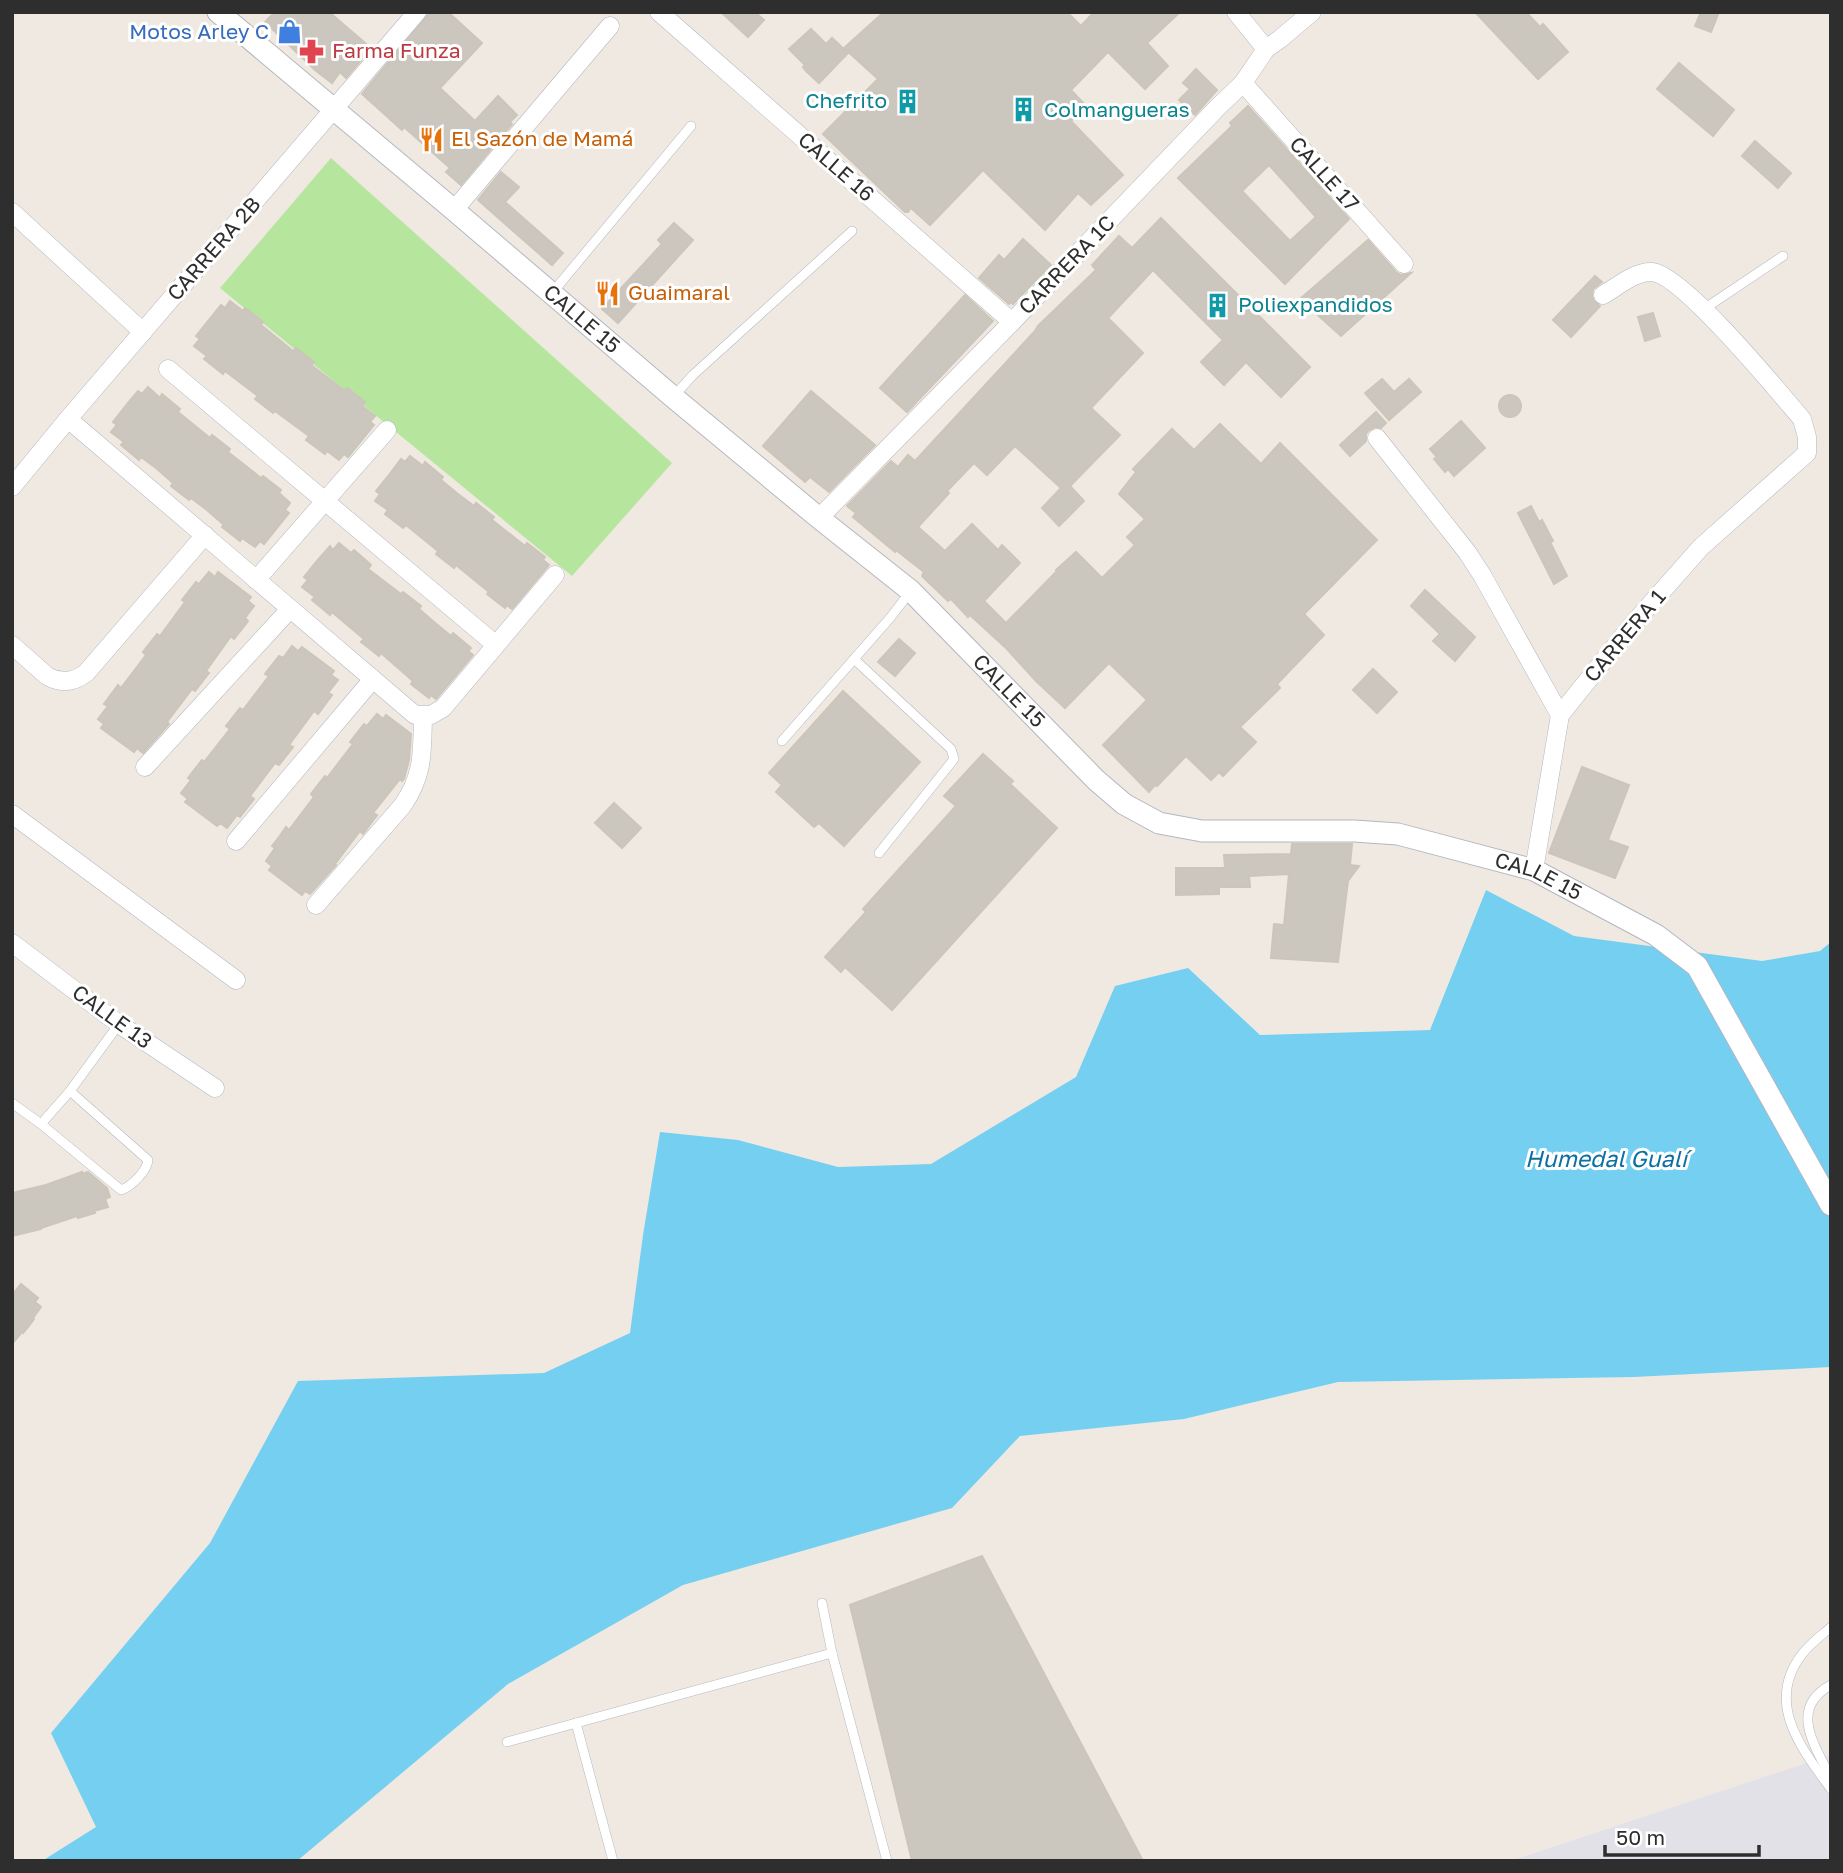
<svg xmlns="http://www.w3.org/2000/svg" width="1843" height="1873" viewBox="0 0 1843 1873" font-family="'Golos Text',sans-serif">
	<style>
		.industrial { fill: #e3e1e8 }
		.green { fill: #b6e59e }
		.water { fill: #75cff0 }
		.building { fill: #cbc7bf; stroke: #cbc5ba; stroke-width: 2; fill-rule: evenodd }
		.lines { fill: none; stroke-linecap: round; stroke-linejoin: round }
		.service-casing { stroke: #b4b7c1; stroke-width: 10 }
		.minor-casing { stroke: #b4b7c1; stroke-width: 19 }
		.tertiary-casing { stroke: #b4b7c1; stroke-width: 23 }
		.service { stroke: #fff; stroke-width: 9 }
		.minor { stroke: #fff; stroke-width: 18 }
		.tertiary { stroke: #fff; stroke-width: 21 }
		.labels { text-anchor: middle; stroke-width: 6; stroke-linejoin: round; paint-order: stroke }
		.shop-label { font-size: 21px; fill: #366cbe; stroke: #fff; text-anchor: end }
		.health-label { font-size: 21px; fill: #be3a42; stroke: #fff; text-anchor: start }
		.culture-label { font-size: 21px; fill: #0d838f; stroke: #fff; text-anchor: start }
		.food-label { font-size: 21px; fill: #c56008; stroke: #fff; text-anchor: start }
		.street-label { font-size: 21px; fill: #2e2e2e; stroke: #fff }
		.water-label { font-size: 23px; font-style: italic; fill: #0d6fa3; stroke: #fff }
	</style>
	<rect width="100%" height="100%" fill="#efe9e1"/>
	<polygon class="industrial" points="1831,1755 1831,1861 1510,1861"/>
	<polygon class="green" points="331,158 672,463 572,576 220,288"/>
	<polygon class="water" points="1486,890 1574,936 1762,961 1820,951 1831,942 1831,1367 1634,1377 1338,1382 1184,1419 1020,1436 952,1508 683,1585 508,1684 297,1861 42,1861 96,1827 51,1733 210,1543 298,1381 544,1373 630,1333 643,1235 660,1132 738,1140 838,1167 931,1164 1076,1077 1115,986 1188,968 1260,1035 1430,1030"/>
	<g class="building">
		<polygon points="275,12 329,12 371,48 346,78 340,72 332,83 315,70 265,22"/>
		<polygon points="430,12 448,12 482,43 440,88 475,121 498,96 517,115 510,122 512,124 461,185 446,172 450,168 404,127 402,130 362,94"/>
		<polygon points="721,12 755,12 764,20 748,37"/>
		<polygon points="884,12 1067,12 1081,26 1094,12 1180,12 1147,43 1168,66 1145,89 1108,52 1071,90 1086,106 1071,121 1123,175 1091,205 1078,193 1045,230 983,170 930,225 911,208 908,212 905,212 823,134 878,79 844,48"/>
		<polygon points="1475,12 1526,12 1540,27 1543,24 1568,52 1538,79"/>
		<polygon points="1701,12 1719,12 1711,32 1695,26"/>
		<polygon points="811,29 826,44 832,38 848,53 819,83 806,71 803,67 805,65 789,49"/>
		<polygon points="1679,63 1734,110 1713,136 1657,89"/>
		<polygon points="1196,69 1217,90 1195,115 1179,100 1190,89 1183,83"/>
		<path d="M1248,106L1349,219L1285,284L1178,178L1232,126L1230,123ZM1269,165L1316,217L1290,241L1242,191Z"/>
		<polygon points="1755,141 1791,173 1778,188 1742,156"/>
		<polygon points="501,172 519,187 505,202 563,253 552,265 478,200"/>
		<polygon points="1161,218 1310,367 1281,397 1246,362 1224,385 1201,362 1223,340 1153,270 1108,318 1143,353 1091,408 1120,435 1070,486 1084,501 1059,526 1042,508 1061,488 1015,446 987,475 974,463 947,491 949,493 918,527 945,551 972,524 998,550 1002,545 1020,563 984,601 1006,623 1057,571 1056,570 1076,552 1102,578 1135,545 1127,537 1145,519 1119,494 1136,472 1133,469 1172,429 1194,450 1220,424 1261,464 1280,443 1377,540 1304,614 1324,635 1277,684 1280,688 1240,727 1256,742 1223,776 1219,772 1211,780 1186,756 1157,786 1155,785 1149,792 1103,745 1147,700 1109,663 1065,708 1036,681 1007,649 970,615 968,617 951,599 948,601 922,576 924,572 896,550 895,552 853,517 856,513 847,506 891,461 898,467 908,455 915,461 1035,331 1038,326 1096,270 1092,265 1119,236 1132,248"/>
		<polygon points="674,223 693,240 618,323 602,309 662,244 658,240"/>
		<polygon points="1023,239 1051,265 1013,304 1011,302 1009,304 979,278 999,255 1004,260"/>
		<polygon points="1368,240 1396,272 1401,275 1411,273 1341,336 1300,299"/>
		<polygon points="1595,276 1602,282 1593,289 1592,296 1594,301 1600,306 1571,337 1553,320"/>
		<polygon points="965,295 993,321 907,412 880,388"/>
		<polygon points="230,301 243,311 245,308 263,322 261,325 293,351 296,348 314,362 311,365 345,391 347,388 365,402 362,406 375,416 370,422 374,425 348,457 344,454 339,460 327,451 325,454 306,440 309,436 275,411 273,413 255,399 258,396 225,371 223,374 204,359 207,356 194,346 200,339 196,336 208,321 221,305 225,308"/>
		<polygon points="1653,313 1660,336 1645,341 1638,317"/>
		<polygon points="1382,379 1394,392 1409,379 1421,392 1389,420 1365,393"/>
		<polygon points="148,387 160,398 162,394 180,409 178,412 210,438 212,435 230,449 228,452 261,478 263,476 281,490 279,493 290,503 285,510 289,513 264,544 260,541 255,547 242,538 240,541 222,527 224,525 207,510 191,498 189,500 171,486 173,483 156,468 141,457 139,460 121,445 124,442 111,432 117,425 113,422 128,403 138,391 142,394"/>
		<polygon points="811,391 875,445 829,492 810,477 805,482 763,446"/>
		<circle cx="1510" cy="406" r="11"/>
		<polygon points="1376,412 1386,423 1381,428 1375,427 1369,430 1366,434 1366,441 1350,456 1340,445"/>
		<polygon points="1461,421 1485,448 1454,476 1448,469 1445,472 1434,459 1437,457 1430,449"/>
		<polygon points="410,456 423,466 425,462 443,477 441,480 458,494 474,506 476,503 494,517 492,520 525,546 527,543 545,557 543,560 549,565 512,609 507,605 505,608 487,594 489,592 456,565 454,568 436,554 438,551 406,525 403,528 385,514 388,510 375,501 380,494 376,491 389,475 401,459 405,462"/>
		<polygon points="1531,506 1539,522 1542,520 1553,541 1550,542 1567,576 1554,584 1518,513"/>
		<polygon points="339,543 351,553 354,550 371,565 368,569 401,594 403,592 421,606 419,609 434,622 451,636 453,633 471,648 468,651 473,655 436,699 431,695 429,698 411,684 413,681 381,653 379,656 361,642 364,639 345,623 332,612 330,615 312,600 315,597 302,587 308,580 304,577 317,561 330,546 333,550"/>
		<polygon points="209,572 215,577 218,572 251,597 248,601 254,606 245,618 248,621 234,639 231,636 206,671 209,673 195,691 192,689 167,722 169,724 143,753 137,748 134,752 101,728 104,724 98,719 108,706 104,704 118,685 121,688 146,655 143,652 157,634 160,636 185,602 182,600 196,582 199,584"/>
		<polygon points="1425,590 1475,637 1455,661 1433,641 1440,634 1411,606"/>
		<polygon points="899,639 915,653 895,676 878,662"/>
		<polygon points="292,646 298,651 302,647 334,671 331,675 338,680 328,693 332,695 318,714 314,711 289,745 293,747 279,765 275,763 250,796 254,799 240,817 237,815 227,828 220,823 217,826 185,802 188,799 181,793 191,780 188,778 202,760 204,762 230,729 226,726 240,708 243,710 269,676 265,674 279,656 283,658"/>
		<polygon points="1373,669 1397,692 1377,713 1353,690"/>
		<polygon points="843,691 920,762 844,846 819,823 814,827 776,792 782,785 769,773"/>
		<polygon points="377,714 383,719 386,715 411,734 409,760 404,779 402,781 400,779 373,813 377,815 363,834 360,831 335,864 336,865 310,894 305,891 302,895 269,870 272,866 266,861 275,848 272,846 279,837 286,827 289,830 314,797 311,794 325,776 327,778 353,744 350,742 364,724 367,726"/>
		<polygon points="983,754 1013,781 1010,784 1057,828 892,1010 845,967 841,972 825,957 866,912 863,909 956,806 944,796"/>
		<polygon points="1582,767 1629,785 1608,840 1628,847 1615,878 1549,853"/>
		<polygon points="614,803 641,828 622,848 595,823"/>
		<polygon points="1292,844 1352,844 1350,865 1359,866 1348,881 1338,962 1271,958 1274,924 1284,925 1289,874 1249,876 1250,887 1219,887 1219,894 1176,895 1176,868 1225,868 1224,855 1291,854"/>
		<polygon points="82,1172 82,1174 88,1172 107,1188 110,1197 105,1199 108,1207 94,1211 95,1213 78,1218 77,1216 41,1228 41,1229 12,1236 12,1193 46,1185"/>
		<polygon points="21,1284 38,1298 35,1302 41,1307 33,1318 34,1319 29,1326 23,1333 22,1332 12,1344 12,1295"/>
		<polygon points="982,1556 1143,1861 912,1861 850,1605"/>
	</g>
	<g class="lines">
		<defs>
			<g id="service">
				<polyline points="552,293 691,126"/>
				<polyline points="1704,309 1783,256"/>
				<polyline points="673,397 693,375 852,231"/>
				<polyline points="854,659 951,749 954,759 879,853"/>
				<polyline points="782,741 890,618 910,592"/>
				<path d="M12,1103L41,1124L121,1190C132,1186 147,1171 148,1160L70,1091L119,1024"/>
				<polyline points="41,1124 70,1091"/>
				<polyline points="822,1603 832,1653 887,1861"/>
				<path d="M1831,1627C1822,1635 1811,1643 1803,1653C1764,1702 1801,1748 1831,1789"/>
				<path d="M1831,1685C1788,1708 1815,1746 1831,1778"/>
				<polyline points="576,1723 613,1861"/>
				<polyline points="507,1742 832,1653"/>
			</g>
			<g id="minor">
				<polyline points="659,12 1012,322"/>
				<polyline points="1236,12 1266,49"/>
				<polyline points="1243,83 1404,264"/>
				<polyline points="454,210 610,26"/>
				<polyline points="12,212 143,332"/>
				<polyline points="168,369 496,645"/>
				<polyline points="68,419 415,715 431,715 443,708 555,575"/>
				<polyline points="1377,438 1467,552 1482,575 1560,715"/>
				<polyline points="12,487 68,419 417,12"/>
				<polyline points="819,518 1012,322 1218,107 1243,83 1266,49 1280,39 1312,12"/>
				<polyline points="256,580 387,430"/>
				<path d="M12,645L47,676C61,684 74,682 86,673L205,535"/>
				<polyline points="145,767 290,609"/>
				<polyline points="12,814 236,980"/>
				<polyline points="236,841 373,679"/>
				<path d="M1534,870L1560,715L1633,624L1701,547L1807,453V437L1802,419C1778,391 1683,275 1652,272C1635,271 1617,287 1603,295"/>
				<path d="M316,905L403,805C424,774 422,752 423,716"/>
				<polyline points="12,943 119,1024 215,1088"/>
			</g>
			<g id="tertiary">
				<path id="s1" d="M218,12L454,210L673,397L819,518L911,591L1096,780L1124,804L1159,823L1202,831H1354L1398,834L1534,870L1656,935L1697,966L1831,1205"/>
			</g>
		</defs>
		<use href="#service" class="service-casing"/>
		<use href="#minor" class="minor-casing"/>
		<use href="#tertiary" class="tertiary-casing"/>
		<use href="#service" class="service"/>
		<use href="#minor" class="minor"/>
		<use href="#tertiary" class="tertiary"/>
	</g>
	<defs>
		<symbol id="shop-bare" viewBox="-9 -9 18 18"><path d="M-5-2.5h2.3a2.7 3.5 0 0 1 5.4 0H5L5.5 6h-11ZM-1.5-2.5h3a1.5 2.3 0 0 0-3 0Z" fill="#3f7fe0" stroke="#fff" stroke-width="2.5" paint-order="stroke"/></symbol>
		<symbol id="pharmacy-bare" viewBox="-9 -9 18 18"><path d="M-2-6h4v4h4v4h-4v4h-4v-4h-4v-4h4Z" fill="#e0444e" stroke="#fff" stroke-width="2.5" paint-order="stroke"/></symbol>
		<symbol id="building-bare" viewBox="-9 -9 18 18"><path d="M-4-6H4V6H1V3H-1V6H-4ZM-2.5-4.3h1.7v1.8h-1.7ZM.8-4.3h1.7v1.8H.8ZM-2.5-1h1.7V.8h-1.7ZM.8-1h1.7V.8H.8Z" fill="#0f9aa8" stroke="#fff" stroke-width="2.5" paint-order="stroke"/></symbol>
		<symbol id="restaurant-bare" viewBox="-9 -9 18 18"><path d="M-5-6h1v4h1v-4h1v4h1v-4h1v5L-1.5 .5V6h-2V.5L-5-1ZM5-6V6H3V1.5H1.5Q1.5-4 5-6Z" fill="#e8710a" stroke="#fff" stroke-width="2.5" paint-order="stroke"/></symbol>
	</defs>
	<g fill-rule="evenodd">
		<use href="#shop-bare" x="272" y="14" width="35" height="35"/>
		<use href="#pharmacy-bare" x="294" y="34" width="35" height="35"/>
		<use href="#building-bare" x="890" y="84" width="35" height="35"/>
		<use href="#building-bare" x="1006" y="92" width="35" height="35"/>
		<use href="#restaurant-bare" x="414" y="122" width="35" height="35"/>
		<use href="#restaurant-bare" x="590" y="276" width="35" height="35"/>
		<use href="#building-bare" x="1200" y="288" width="35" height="35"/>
	</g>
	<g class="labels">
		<g class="shop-label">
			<text x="269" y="39">Motos Arley C</text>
		</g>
		<g class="health-label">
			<text x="332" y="58">Farma Funza</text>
		</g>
		<g class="culture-label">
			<text x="887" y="108" text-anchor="end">Chefrito</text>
			<text x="1044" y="117">Colmangueras</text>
			<text x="1238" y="312">Poliexpandidos</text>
		</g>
		<g class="food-label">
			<text x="451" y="146">El Sazón de Mamá</text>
			<text x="628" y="300">Guaimaral</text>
		</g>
		<g class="street-label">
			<text transform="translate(836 167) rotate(41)" y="7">CALLE 16</text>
			<text transform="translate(1324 174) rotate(48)" y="7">CALLE 17</text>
			<text transform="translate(214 249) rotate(-49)" y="7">CARRERA 2B</text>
			<text transform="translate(1067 265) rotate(-46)" y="7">CARRERA 1C</text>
			<text dy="7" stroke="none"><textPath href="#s1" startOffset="476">CALLE 15</textPath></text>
			<text transform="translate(1625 636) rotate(-50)" y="7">CARRERA 1</text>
			<text dy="7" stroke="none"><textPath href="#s1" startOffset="1043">CALLE 15</textPath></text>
			<text dy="7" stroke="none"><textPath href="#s1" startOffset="1631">CALLE 15</textPath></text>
			<text transform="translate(112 1017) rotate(36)" y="7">CALLE 13</text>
		</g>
		<g class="water-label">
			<text x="1606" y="1167">Humedal Gualí</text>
		</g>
	</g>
	<rect width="1843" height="1873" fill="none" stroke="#2e2e2e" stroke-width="28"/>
	<path d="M1605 1845v10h154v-10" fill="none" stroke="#2e2e2e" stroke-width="3.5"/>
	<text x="1616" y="1845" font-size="21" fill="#2e2e2e" stroke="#ffffff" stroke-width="5" paint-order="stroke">50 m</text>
</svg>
